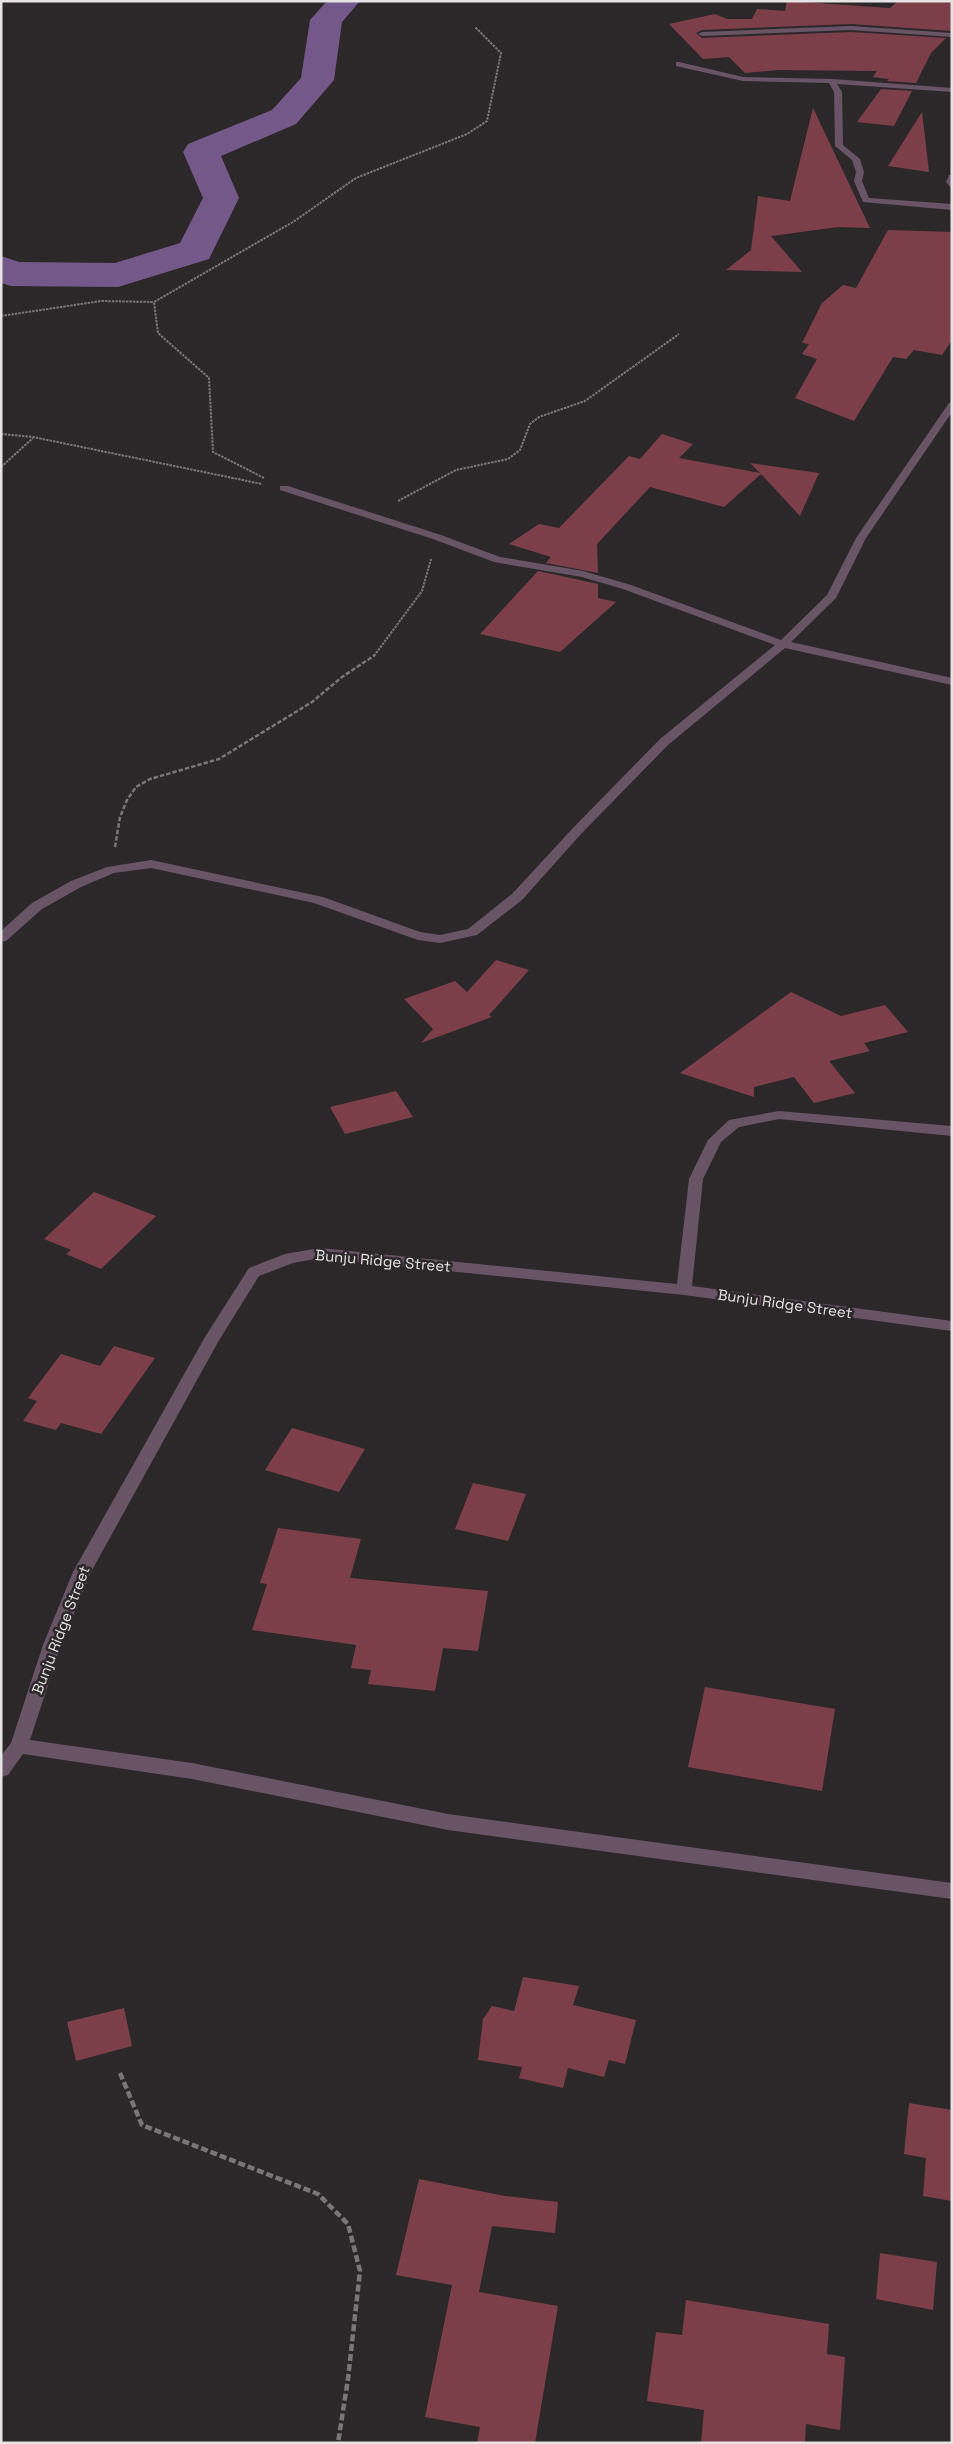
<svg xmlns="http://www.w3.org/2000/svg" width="953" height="2444" viewBox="0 0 953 2444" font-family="'Space Grotesk',sans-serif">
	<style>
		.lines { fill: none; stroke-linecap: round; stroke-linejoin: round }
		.river { fill: #75588a; fill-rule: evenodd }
		.building { fill: #7c3f49 }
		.path-far2 { stroke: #797677; stroke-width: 2; stroke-dasharray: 2.5 1; stroke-linecap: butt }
		.path-far1 { stroke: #797677; stroke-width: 2.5; stroke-dasharray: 4.5 2; stroke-linecap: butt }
		.path { stroke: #797677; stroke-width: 4.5; stroke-dasharray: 7 3; stroke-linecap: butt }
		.minor { fill: #695466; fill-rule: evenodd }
		.labels { text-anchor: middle; stroke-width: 5; stroke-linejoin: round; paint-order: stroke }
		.street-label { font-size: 15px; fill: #e6e3e4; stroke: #2c282a }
	</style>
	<rect width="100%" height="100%" fill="#2c282a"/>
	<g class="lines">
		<polygon class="river" points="327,1 360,1 342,22 334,80 296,124 221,156 239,198 209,259 118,287 11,286 1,283 1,256 19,262 115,263 180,243 203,198 183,152 188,144 272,110 301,78 310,20"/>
	</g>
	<g class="building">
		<polygon points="787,1 890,8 898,1 952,1 952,31 851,24 702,30 696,33 702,38 851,32 946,38 931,53 916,83 887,81 889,79 873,77 877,71 779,70 745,73 729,57 703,59 669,24 715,14 727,19 752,19 757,9 785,11"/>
		<polygon points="881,89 912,91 894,126 857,122"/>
		<polygon points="813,108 870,228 838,227 771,236 802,272 726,270 751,250 758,196 790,201"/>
		<polygon points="922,112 929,172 888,166"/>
		<polygon points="888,230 952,232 952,340 942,355 914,350 906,359 893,357 854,421 795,398 817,359 802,354 809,344 802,343 822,303 843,285 856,288"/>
		<polygon points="662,434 693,444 679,458 760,473 750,463 819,473 800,516 761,474 724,507 650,487 597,544 598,573 546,563 551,557 509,544 539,524 559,528 629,456 640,459"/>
		<polygon points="538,571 598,584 598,598 616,602 560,652 480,634"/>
		<polygon points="496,960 529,970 489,1015 492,1017 421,1043 433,1029 404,999 455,981 467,992"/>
		<polygon points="791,992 841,1016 885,1005 908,1032 864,1043 870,1051 829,1061 855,1093 814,1103 794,1077 754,1087 754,1097 680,1073"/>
		<polygon points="396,1091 413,1117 345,1134 330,1107"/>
		<polygon points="94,1192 156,1216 101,1269 66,1254 71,1250 44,1239"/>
		<polygon points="114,1346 155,1358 101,1434 61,1423 56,1430 23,1421 37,1401 28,1398 61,1354 100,1366"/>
		<polygon points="292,1428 365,1449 339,1492 265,1470"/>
		<polygon points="473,1483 526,1494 508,1541 455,1529"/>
		<polygon points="278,1528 361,1539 350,1578 488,1591 478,1651 443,1648 435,1691 368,1684 371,1670 351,1668 356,1645 252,1630 267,1584 260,1583"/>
		<polygon points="705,1687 835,1709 822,1791 688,1767"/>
		<polygon points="523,1977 579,1986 573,2005 636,2020 625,2064 609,2060 604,2077 568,2068 563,2088 519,2078 522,2067 478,2060 483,2019 492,2006 514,2011"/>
		<polygon points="124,2008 132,2046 76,2061 67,2022"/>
		<polygon points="909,2103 952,2110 952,2201 923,2196 926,2158 904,2154"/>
		<polygon points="419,2179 505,2196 558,2202 555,2233 492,2226 479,2292 558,2306 535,2443 477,2443 480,2427 425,2417 452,2285 396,2275"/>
		<polygon points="880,2253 937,2262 933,2310 876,2299"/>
		<polygon points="686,2300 829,2324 827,2354 845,2357 840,2430 806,2424 805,2443 701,2443 704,2410 647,2401 656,2332 682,2335"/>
	</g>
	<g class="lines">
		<g class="path-far2">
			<polyline points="1,316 101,301 154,302"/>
			<polyline points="1,434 33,437 262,484"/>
			<polyline points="1,467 33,438"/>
			<polyline points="264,478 213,452 209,378 158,333 154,302 293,222 356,178 467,134 487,121 501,53 475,27"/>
			<polyline points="398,501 456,470 508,459 520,450 530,424 539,417 585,401 679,334"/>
			<polyline points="374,656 422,591 431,559"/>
		</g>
		<polyline class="path-far1" points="115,847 120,817 127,800 136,787 150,779 219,759 312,702 342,677 375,655"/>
		<polyline class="path" points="120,2073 142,2125 318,2194 348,2224 360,2271 348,2379 338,2443"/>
		<g class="minor">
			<polygon points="851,26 952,33 952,37 851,30 702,36 698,34 702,32"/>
			<polygon points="679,62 743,77 832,79 952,88 952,92 837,84 842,92 843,145 860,159 864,172 862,181 869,198 952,204 952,210 863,202 854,181 856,172 852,160 835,146 834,92 829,83 743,81 676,66 676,62"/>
			<polygon points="949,175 952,175 952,189 946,182"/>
			<polygon points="952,402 952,412 866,538 836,598 791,642 952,678 952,685 785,648 668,745 581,834 522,900 477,935 440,943 418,940 314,903 151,868 114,873 81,887 42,909 6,941 1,942 1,931 32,903 71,881 107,867 151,860 323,897 420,932 440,935 468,929 512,894 573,828 660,739 775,645 623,589 582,577 494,562 433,539 280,490 280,486 288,486 441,535 500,557 583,571 631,585 781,640 827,595 856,538 949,403"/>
			<polygon points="779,1111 952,1126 952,1136 779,1119 739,1127 721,1142 703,1179 692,1286 952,1321 952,1331 684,1295 320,1258 293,1263 259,1276 218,1342 91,1572 61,1645 30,1740 192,1763 448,1814 952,1883 952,1899 448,1830 192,1779 23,1754 8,1775 1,1777 1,1756 11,1743 43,1645 73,1572 205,1337 249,1268 285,1254 320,1248 677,1284 689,1179 708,1140 729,1120"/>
		</g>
	</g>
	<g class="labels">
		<g class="street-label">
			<text transform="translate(383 1261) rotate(5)" y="5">Bunju Ridge Street</text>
			<text transform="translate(785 1304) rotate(8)" y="5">Bunju Ridge Street</text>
			<text transform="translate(61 1630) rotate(-69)" y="5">Bunju Ridge Street</text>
		</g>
	</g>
	<rect width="953" height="2444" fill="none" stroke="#e6e3e4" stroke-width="5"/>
</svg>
